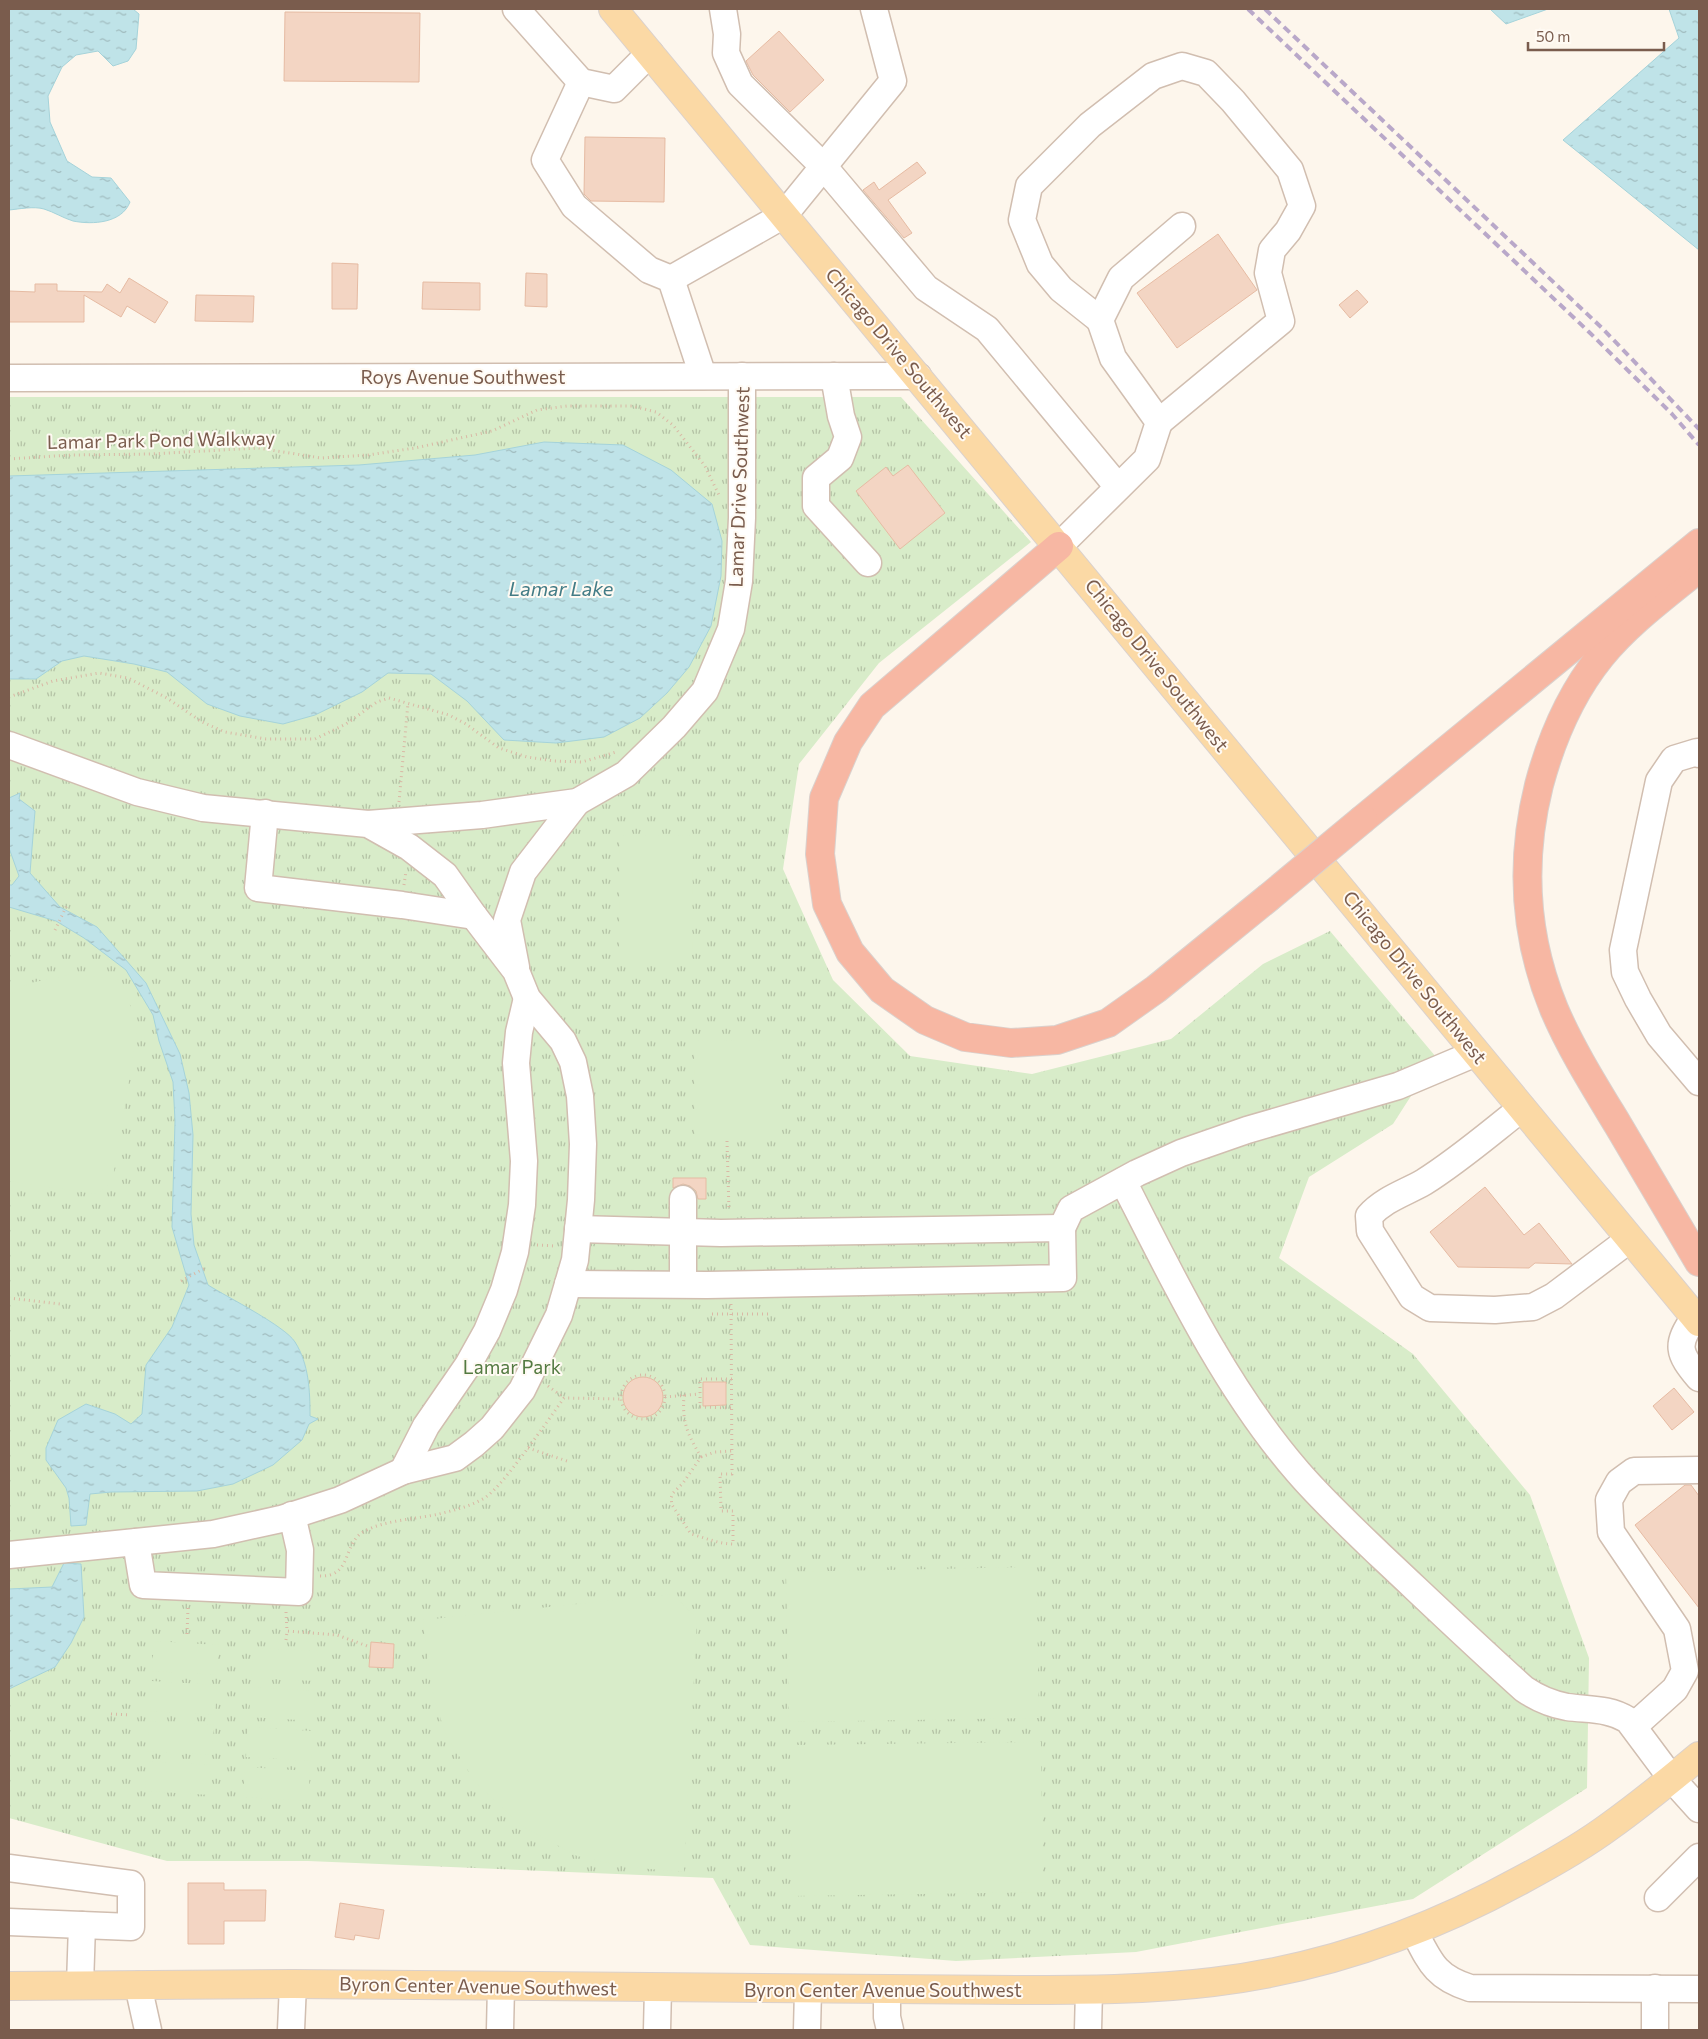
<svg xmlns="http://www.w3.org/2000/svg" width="1708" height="2039" viewBox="0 0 1708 2039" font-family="Commissioner,sans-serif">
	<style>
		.grass { fill: url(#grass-tufts) }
		.garden { fill: #d8ecc9 }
		.water { fill: url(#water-ripples); stroke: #a5d3da }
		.building { fill: #f3d5c3; stroke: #e6bba3 }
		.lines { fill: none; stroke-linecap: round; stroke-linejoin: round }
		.minor-casing { stroke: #d1beb0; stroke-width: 29 }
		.major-casing { stroke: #dad1cd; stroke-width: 30 }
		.highway-casing { stroke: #dad1cd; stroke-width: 30 }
		.path { stroke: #d9b8a5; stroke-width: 3; stroke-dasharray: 1 4; stroke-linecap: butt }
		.minor { stroke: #fff; stroke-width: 26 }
		.major { stroke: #fbd9a5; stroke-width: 28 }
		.highway { stroke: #f7b7a3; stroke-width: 28 }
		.rail { stroke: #b9a8c9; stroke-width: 4; stroke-dasharray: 8 5; stroke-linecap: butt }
		.highway-bridge-casing { stroke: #dad1cd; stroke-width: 30; stroke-linecap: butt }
		.highway-bridge { stroke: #f7b7a3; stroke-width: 28 }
		.labels { text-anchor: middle; stroke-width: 4; stroke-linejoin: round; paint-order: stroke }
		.street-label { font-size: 19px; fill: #7a5c4d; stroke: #fffaf3 }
		.park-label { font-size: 19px; fill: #537a41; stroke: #fffaf3 }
		.water-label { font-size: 20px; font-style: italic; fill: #437c86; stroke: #fffaf3 }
	</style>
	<defs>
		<pattern id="grass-tufts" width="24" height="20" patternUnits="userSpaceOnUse" patternTransform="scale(1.25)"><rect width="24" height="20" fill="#d8ecc9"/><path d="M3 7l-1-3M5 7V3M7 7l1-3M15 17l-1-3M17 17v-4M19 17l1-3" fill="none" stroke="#b4c2a5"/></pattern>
		<pattern id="water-ripples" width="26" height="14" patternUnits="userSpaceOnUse" patternTransform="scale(1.25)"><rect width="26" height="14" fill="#bfe3e8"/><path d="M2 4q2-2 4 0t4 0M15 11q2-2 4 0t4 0" fill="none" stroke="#a0bbbe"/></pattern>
	</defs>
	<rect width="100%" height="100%" fill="#fdf6ec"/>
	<polygon class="grass" points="9,397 901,397 1031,542 879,663 799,764 783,869 833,980 910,1056 1032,1074 1171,1039 1263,964 1330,931 1436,1057 1393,1124 1309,1177 1279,1258 1413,1354 1530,1495 1589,1658 1587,1788 1413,1899 1136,1952 956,1961 750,1945 713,1878 308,1861 167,1861 9,1818"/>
	<g class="garden">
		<polygon points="620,835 693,836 692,961 619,961"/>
		<polygon points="73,974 121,980 138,1027 112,1183 96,1194 9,1181 9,995 30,983"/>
		<polygon points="777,1040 777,1141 695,1141 694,1041"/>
		<polygon points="1036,1567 1039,1718 789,1722 786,1572"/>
		<polygon points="673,1594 697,1619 684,1872 627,1867 577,1856 522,1826 475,1782 445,1733 431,1687 423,1620"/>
		<polygon points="154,1641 219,1645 217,1675 152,1671"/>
		<polygon points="253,1648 318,1651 316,1681 251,1678"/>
		<polygon points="152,1681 217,1685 215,1715 150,1711"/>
		<polygon points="251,1687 315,1691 314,1721 249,1717"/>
		<polygon points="149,1721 214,1725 212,1755 147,1751"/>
		<polygon points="248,1727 313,1731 311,1761 246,1757"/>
		<polygon points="1041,1742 1043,1892 792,1896 790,1745"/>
		<polygon points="146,1761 211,1765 210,1795 145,1791"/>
		<polygon points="245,1767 310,1771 308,1801 243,1797"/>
	</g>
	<g class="water">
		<path d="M9,9H133L139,14L136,49L128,61L113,66L98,51L76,55L62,67L48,96L50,122L67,161L92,177L111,178L130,202C122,223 93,225 73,221C63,218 54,212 44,209C34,206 19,209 9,210Z"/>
		<polygon points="1490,9 1548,9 1506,24"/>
		<polygon points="1669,9 1699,9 1699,250 1563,140 1679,38"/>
		<polygon points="544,442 623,445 671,470 712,504 722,541 721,576 711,626 689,667 667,693 640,718 604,737 556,743 504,740 467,701 431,674 388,673 362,692 315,715 283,724 240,716 207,704 167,672 134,664 84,656 62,661 36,679 9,679 9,476 359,465 475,455"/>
		<path d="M20,793L19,799L35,811L30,873L60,907L97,927L146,983L180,1054L189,1093L193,1135L191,1214L194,1245L208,1285C227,1297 285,1326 295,1342C309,1364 310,1391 310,1416L318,1419L309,1424L302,1440L273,1465L233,1484L197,1491L111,1492L90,1494L86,1525L71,1526L69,1498L66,1488L46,1460V1448L58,1420L86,1404L115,1414L131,1424L142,1414L146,1365L172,1327L189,1285L172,1227L175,1121L173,1082L159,1041L153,1015L126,970L84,938L56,921L9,907V885H12L19,876L9,848V798Z"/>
		<polygon points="64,1563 81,1564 84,1617 71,1643 55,1667 9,1689 9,1589 52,1587"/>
	</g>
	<g class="building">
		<polygon points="285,12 420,13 419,82 284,81"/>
		<polygon points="779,31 824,80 790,112 753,75 746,61"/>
		<polygon points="585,137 665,138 664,202 591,201 584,194"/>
		<polygon points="917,162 926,173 888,200 912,233 904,238 863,190 874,182 879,190"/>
		<polygon points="1218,234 1257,290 1177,348 1137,293"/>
		<polygon points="332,263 358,264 357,309 332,309"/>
		<polygon points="526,273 547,274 547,307 525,306"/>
		<polygon points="129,278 168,302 155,323 127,306 121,317 84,295 84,322 9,322 9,291 35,292 35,284 57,284 57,291 102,292 107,284 120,293"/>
		<polygon points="423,282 480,283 480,310 422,309"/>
		<polygon points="1357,290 1368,302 1350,318 1339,305"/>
		<polygon points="196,295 254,296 253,322 195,321"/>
		<polygon points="908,465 945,513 900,549 856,491 886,467 893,476"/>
		<polygon points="673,1178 706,1178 706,1199 698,1199 696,1191 690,1186 683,1184 673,1188"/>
		<polygon points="1485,1187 1524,1235 1539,1223 1572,1264 1535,1263 1529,1268 1458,1267 1430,1232"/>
		<circle cx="643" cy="1397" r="20"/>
		<polygon points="703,1382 726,1382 726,1405 703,1406"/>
		<polygon points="1674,1388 1694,1412 1672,1430 1653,1406"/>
		<polygon points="1685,1485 1691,1485 1699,1496 1699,1608 1635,1525"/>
		<polygon points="371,1642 394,1644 393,1668 369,1667"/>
		<polygon points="188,1883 224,1883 224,1890 266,1890 265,1921 224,1921 224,1944 188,1944"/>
		<polygon points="340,1903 384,1910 379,1939 355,1935 354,1940 335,1937"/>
	</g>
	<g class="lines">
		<defs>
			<g id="minor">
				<polyline points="516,9 581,82 614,89 650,53"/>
				<polyline points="723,9 727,34 726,53 740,84 824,167 926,288 987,329 1118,487"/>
				<polyline points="581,82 545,160 574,206 649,270 671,279 703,376"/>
				<polyline points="671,279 784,215 893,81 874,9"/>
				<polyline points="1100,320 1061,289 1040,264 1022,220 1029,186 1090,125 1153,76 1182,66 1206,73 1233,101 1290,170 1302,206 1288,231 1272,250 1268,273 1281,321 1159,422"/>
				<polyline points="834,376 841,416 848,437 840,458 816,478 816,506 868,563"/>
				<polyline points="9,378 918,376"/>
				<polyline points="1059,546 1147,459 1159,422 1113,358 1100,320 1121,278 1182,226"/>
				<polyline points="9,745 137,792 203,808 368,824 409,847 445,875 474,916 516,971 527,998 563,1041 573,1062 580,1096 583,1144 581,1200 575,1260 559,1315 522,1390 492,1428 474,1444 455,1458 403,1471 340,1500 281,1519 213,1534 9,1555"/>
				<polyline points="1699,754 1697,752 1674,759 1659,781 1623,950 1625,972 1638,999 1659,1035 1699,1082"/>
				<polyline points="265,813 258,888 402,905 474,916"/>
				<polyline points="368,824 482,815 577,802 626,774 674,727 705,691 731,629 739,581 742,518 742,376"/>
				<polyline points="516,967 507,920 523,872 577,802"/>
				<path d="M1522,1108C1490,1133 1459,1160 1424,1182C1405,1193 1384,1199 1369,1216L1370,1231L1412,1297L1430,1308L1495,1310L1533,1307L1554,1296L1630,1239"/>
				<path d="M1123,1181C1173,1279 1225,1388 1298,1472C1323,1501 1352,1528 1380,1555C1428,1600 1475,1645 1524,1689C1537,1698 1551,1704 1567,1707C1589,1710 1609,1708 1628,1720L1672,1779L1699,1809"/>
				<polyline points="1062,1228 1071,1209 1137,1173 1181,1153 1247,1130 1398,1086 1476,1053"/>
				<polyline points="568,1284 707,1285 1063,1278 1062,1228 721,1233 578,1229"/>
				<polyline points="683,1284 683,1199"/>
				<path d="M1695,1317C1675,1345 1678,1353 1699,1378"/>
				<polyline points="403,1471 426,1426 468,1365 487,1331 504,1290 515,1252 522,1205 524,1161 516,1063 519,1032 527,998"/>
				<polyline points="136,1542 143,1585 299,1592 300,1550 292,1515"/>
				<polyline points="1634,1726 1675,1689 1685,1671 1677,1629 1611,1532 1609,1500 1619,1482 1634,1471 1699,1470"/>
				<polyline points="9,1868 131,1884 131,1927 82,1925"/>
				<polyline points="1658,1898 1699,1857"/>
				<polyline points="9,1922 82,1925 80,1985"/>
				<path d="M1414,1931C1430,1962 1435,1977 1470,1988L1699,1989"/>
				<polyline points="138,1985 148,2030"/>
				<polyline points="887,1990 887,2017 890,2030"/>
				<polyline points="291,2030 293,1984"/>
				<polyline points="500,2030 501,1986"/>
				<polyline points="657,2030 658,1988"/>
				<polyline points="807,2030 808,1990"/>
				<polyline points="1088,2030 1089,1990"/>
				<polyline points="1655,2030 1655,1988"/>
			</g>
			<g id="major">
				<polyline points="613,9 1699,1322"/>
				<path d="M9,1986L293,1984L1017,1990C1082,1990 1148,1990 1213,1982C1322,1969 1427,1932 1523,1879C1553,1863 1583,1846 1610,1826C1641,1804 1670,1780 1699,1756"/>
			</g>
			<g id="highway">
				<polyline points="1059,546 872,706 848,742 824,798 820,854 827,904 850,952 882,990 925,1020 965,1037 1011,1043 1057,1040 1108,1023 1156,989 1268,898"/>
				<path d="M1699,568C1665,596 1629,622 1601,656C1571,693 1551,740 1539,785C1520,861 1524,936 1554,1009C1571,1049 1595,1087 1618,1125C1645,1171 1672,1217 1699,1262"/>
				<polyline points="1363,819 1699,543"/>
			</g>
		</defs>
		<use href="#minor" class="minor-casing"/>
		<use href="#major" class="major-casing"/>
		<use href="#highway" class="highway-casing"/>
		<g class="path">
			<polyline points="9,459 71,455 150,454 258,448 321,458 368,455 415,448 492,431 537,410 567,406 632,406 656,412 673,425 705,466 719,495"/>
			<polyline points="9,697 53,681 99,673 128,678 167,698 202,722 225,732 266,739 315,739 346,724 377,702 389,698 449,715 466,724 499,748 527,757 554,761 582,762 616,752"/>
			<polyline points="399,802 408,703"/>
			<polyline points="404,885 406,871"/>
			<polyline points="55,930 67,905"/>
			<polyline points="727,1141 729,1211"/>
			<polyline points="537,1245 555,1246"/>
			<polyline points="181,1281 207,1267"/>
			<polyline points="9,1298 60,1304"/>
			<polyline points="712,1314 771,1314"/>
			<circle cx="643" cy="1397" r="22"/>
			<polyline points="732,1379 700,1379 700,1407 732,1408"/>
			<polyline points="548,1386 564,1398"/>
			<path d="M684,1395C682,1423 687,1433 701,1457L683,1483L673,1493L671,1498L672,1505L691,1534C706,1538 719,1544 733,1544V1511H721L720,1474H732L731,1304"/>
			<polyline points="665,1397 700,1394"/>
			<polyline points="528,1448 567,1461"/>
			<polyline points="701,1457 715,1452 732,1451"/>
			<path d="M320,1576C353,1577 342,1542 365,1531C385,1520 417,1519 439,1514C455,1510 472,1506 486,1497C496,1489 504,1479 512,1469C530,1446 547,1422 564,1398L621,1399"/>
			<polyline points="286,1612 287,1631 337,1635 370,1647"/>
			<polyline points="187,1634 188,1608"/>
			<polyline points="286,1640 287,1631"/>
			<polyline points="111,1714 130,1715"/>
		</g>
		<use href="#minor" class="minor"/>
		<use href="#major" class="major"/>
		<use href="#highway" class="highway"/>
		<g class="rail">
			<polyline points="1248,9 1589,332 1672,414 1699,445"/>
			<polyline points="1265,9 1603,329 1699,429"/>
		</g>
		<defs>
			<polyline id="highway-bridge" points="1268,898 1363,819"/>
		</defs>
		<use href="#highway-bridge" class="highway-bridge-casing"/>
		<use href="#highway-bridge" class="highway-bridge"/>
	</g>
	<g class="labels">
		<g class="street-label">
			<text transform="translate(899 353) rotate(50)" y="7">Chicago Drive Southwest</text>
			<text x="463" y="384">Roys Avenue Southwest</text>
			<text transform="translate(161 440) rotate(-1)" y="7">Lamar Park Pond Walkway</text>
			<text transform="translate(739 487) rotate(-88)" y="7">Lamar Drive Southwest</text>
			<text transform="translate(1157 665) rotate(51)" y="7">Chicago Drive Southwest</text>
			<text transform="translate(1415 977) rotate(51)" y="7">Chicago Drive Southwest</text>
			<text transform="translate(478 1986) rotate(1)" y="7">Byron Center Avenue Southwest</text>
			<text x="883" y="1997">Byron Center Avenue Southwest</text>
		</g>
		<g class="park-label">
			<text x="512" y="1374">Lamar Park</text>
		</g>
		<g class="water-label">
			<text x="561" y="596">Lamar Lake</text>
		</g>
	</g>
	<rect width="1708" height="2039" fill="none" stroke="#7a5c4d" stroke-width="20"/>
	<path d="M1528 42v8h136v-8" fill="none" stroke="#7a5c4d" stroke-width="2.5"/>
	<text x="1536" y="42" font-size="15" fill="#7a5c4d" stroke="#fffaf3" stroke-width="4" paint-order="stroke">50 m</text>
</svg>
